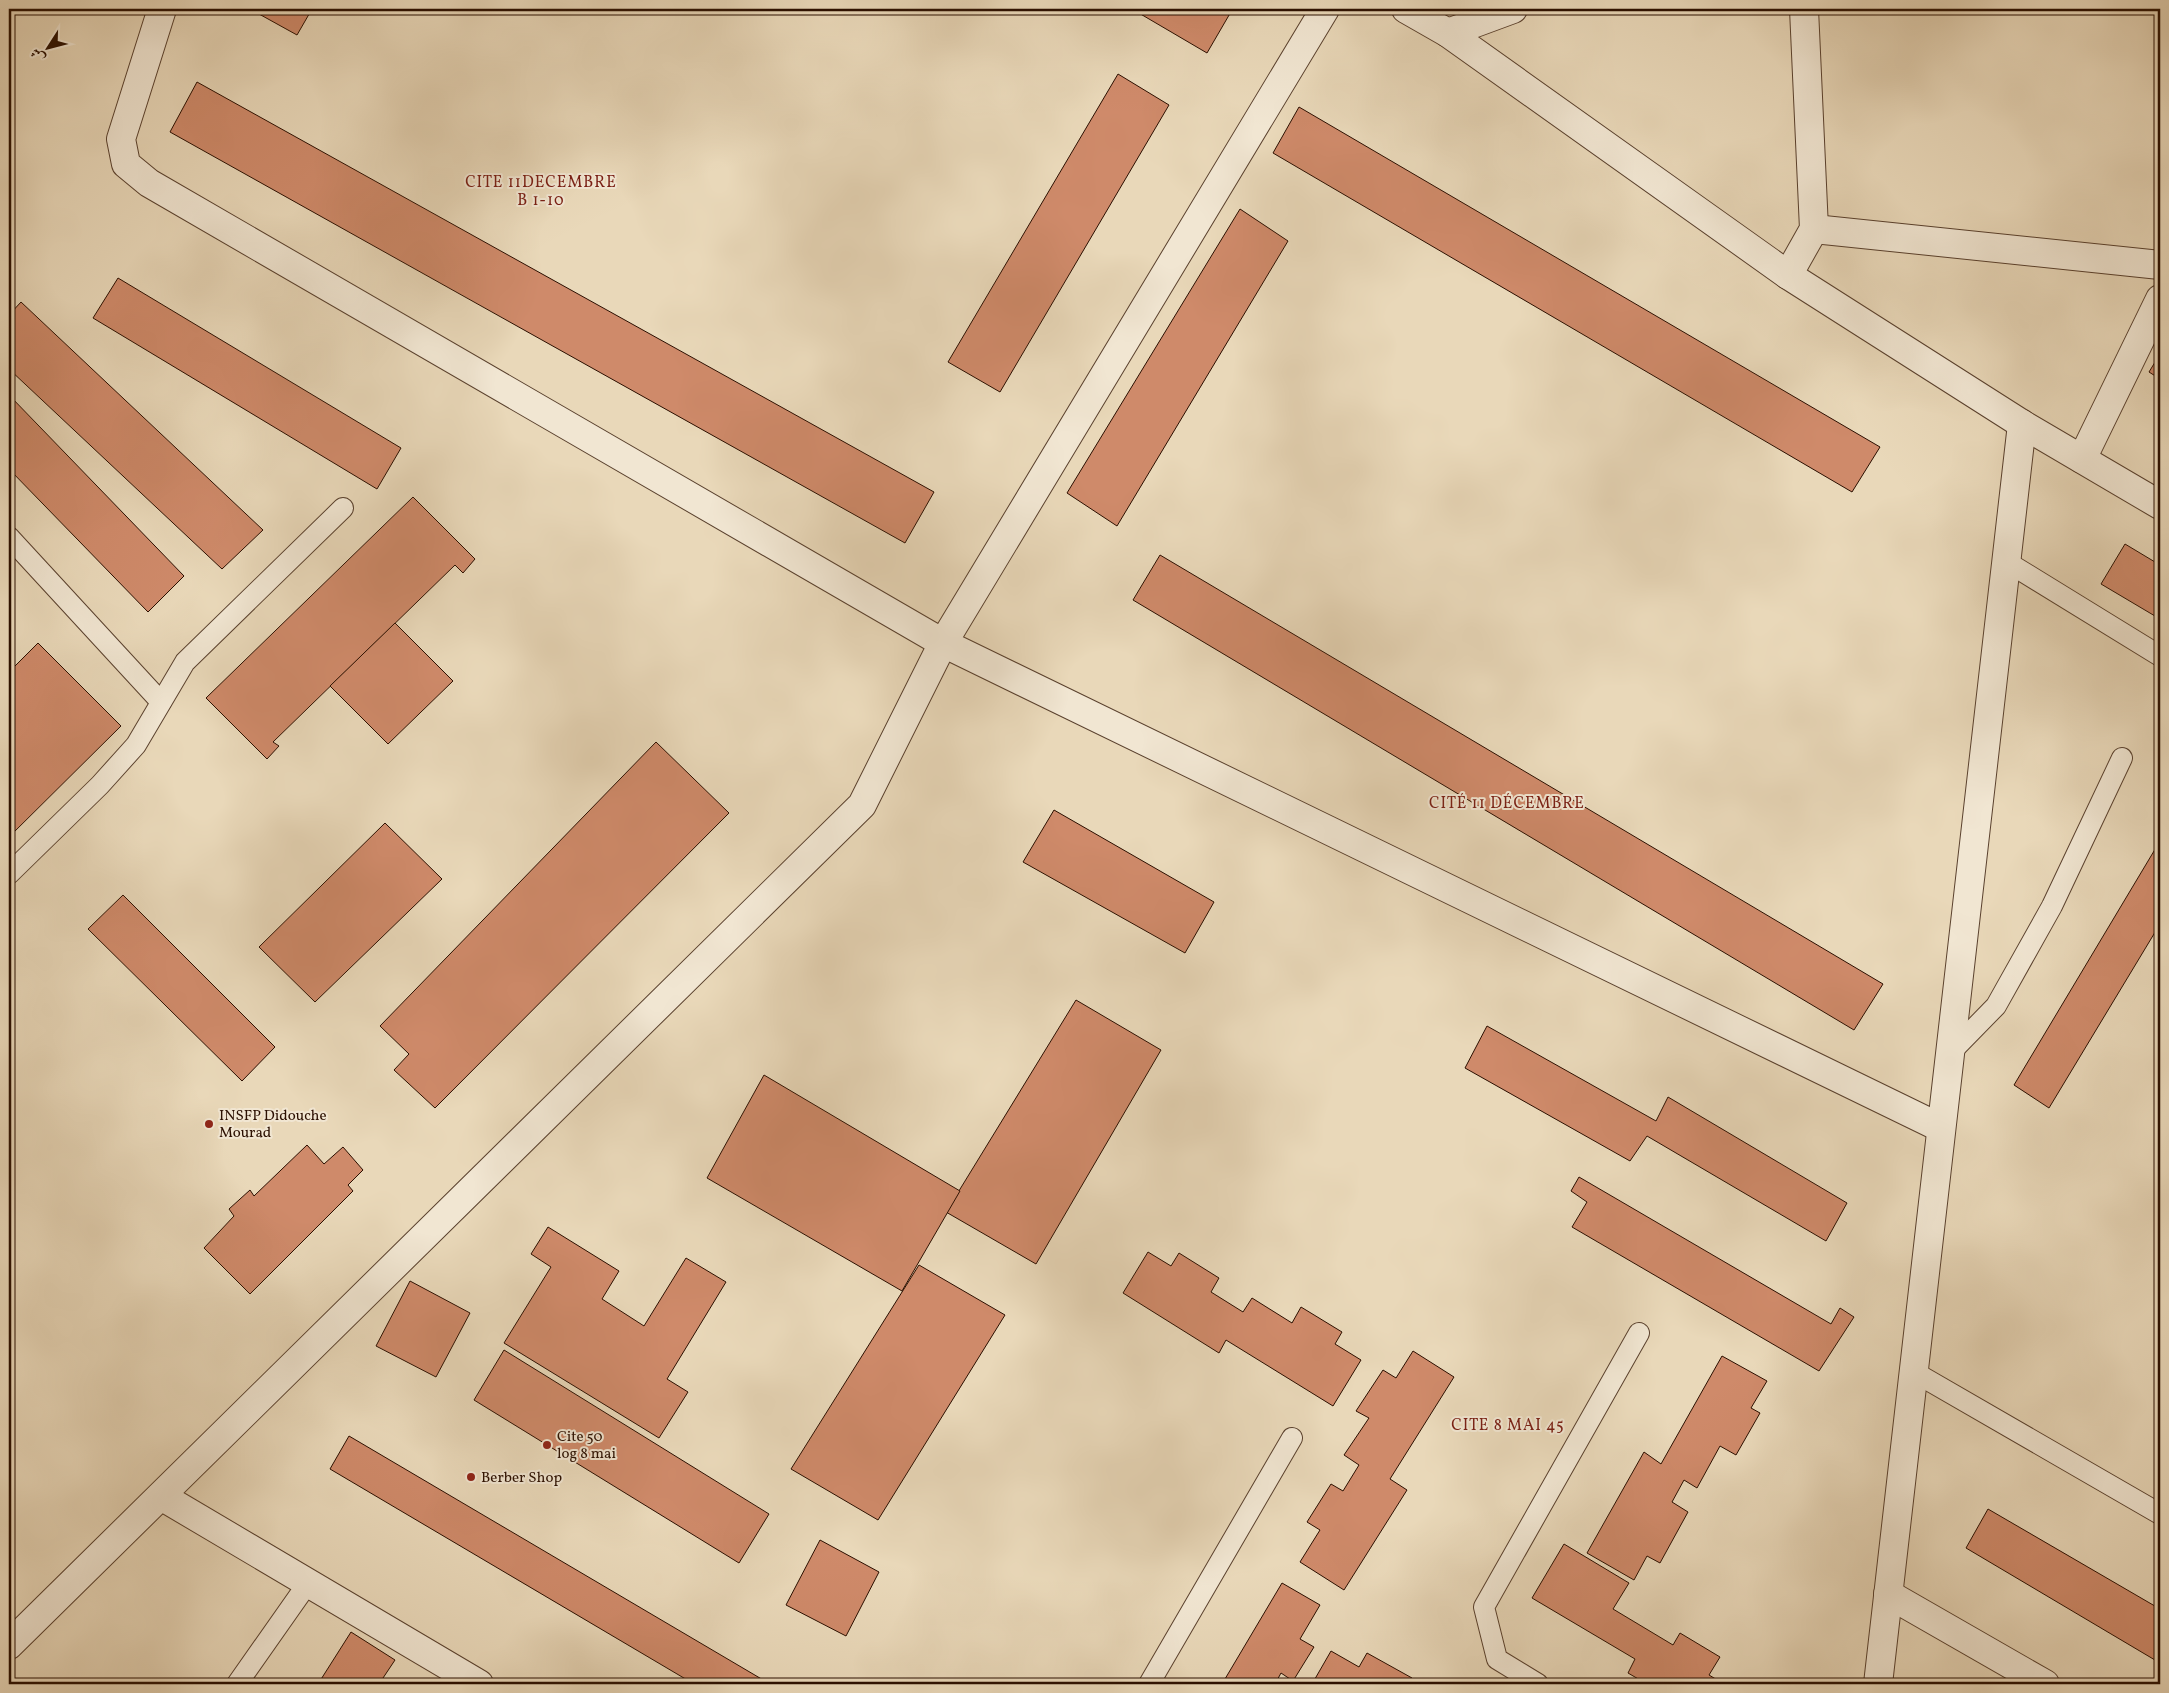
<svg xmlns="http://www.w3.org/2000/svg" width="2169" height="1693" viewBox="0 0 2169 1693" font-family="Vollkorn,Amiri,serif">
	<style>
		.building { fill: #cf8a6a; stroke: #2b0f00 }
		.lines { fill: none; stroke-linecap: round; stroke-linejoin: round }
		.lane-casing { stroke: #5a412e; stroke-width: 22 }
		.street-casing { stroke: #5a412e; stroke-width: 30 }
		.lane { stroke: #f1e6d2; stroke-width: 20 }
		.street { stroke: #f1e6d2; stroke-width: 28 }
		.poi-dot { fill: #8f2418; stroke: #f1e6d2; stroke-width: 2 }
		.labels { text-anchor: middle; stroke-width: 4; stroke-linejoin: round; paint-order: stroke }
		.poi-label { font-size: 15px; fill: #2b0f00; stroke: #f1e6d2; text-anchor: start }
		.neighbourhood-label { font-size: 16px; letter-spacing: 1px; fill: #7a1f14; stroke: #f1e6d2 }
	</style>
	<rect width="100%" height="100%" fill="#e9d8b9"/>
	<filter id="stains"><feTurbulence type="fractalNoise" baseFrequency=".004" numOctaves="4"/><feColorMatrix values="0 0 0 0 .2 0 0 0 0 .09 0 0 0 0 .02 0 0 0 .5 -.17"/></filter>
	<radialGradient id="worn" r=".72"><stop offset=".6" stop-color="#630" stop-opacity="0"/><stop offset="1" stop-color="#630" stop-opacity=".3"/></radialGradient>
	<g class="building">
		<polygon points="250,9 312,9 297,35"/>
		<polygon points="1132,9 1230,9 1232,10 1207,53"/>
		<polygon points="1118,74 1169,105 1000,392 948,362"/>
		<polygon points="197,82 934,492 905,543 170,132"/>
		<polygon points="1299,107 1880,447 1852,492 1273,153"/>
		<polygon points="1240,209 1288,241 1117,526 1067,493"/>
		<polygon points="118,278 401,448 377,489 93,318"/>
		<polygon points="21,302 263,530 222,569 9,369 9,315"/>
		<polygon points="2160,354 2160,379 2149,372"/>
		<polygon points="9,395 184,576 148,612 9,469"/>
		<polygon points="413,497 475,559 463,573 455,565 273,742 279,746 267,759 206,698"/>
		<polygon points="2125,544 2160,565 2160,619 2101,584"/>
		<polygon points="1160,555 1883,984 1854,1030 1133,600"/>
		<polygon points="395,623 453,681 388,744 330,686"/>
		<polygon points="38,643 121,726 9,837 9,672"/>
		<polygon points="656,742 729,813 435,1108 394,1070 409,1054 380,1026"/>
		<polygon points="1054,810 1214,902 1185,953 1023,862"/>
		<polygon points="385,823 442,879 315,1002 259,947"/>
		<polygon points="2160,841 2160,924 2049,1108 2014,1085"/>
		<polygon points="123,895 275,1047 242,1081 88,929"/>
		<polygon points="1076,1000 1161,1050 1036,1264 946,1212"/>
		<polygon points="1487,1026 1656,1121 1668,1097 1847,1203 1826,1241 1647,1136 1630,1161 1465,1068"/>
		<polygon points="764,1075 960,1191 902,1291 707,1178"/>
		<polygon points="307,1145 324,1164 343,1147 363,1170 348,1185 353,1191 250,1294 204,1248 234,1216 229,1209 250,1190 254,1196"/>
		<polygon points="1579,1177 1831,1324 1840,1308 1854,1317 1819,1371 1572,1227 1587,1202 1571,1191"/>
		<polygon points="548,1227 619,1271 602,1299 644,1326 686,1258 726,1282 667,1379 688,1392 659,1438 504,1343 551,1267 531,1254"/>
		<polygon points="1148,1252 1171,1266 1179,1253 1219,1278 1211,1292 1243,1312 1252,1298 1292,1323 1301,1307 1342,1332 1335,1344 1361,1360 1333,1406 1226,1340 1219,1353 1123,1293"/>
		<polygon points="919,1265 1005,1315 878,1520 791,1469"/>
		<polygon points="410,1281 470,1313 436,1377 376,1346"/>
		<polygon points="504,1350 769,1514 739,1563 474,1400"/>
		<polygon points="1413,1351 1454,1377 1390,1479 1407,1490 1344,1590 1300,1562 1320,1530 1307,1522 1331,1484 1343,1491 1359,1465 1344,1455 1369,1418 1356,1411 1383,1370 1396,1378"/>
		<polygon points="1722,1356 1767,1381 1751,1408 1760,1413 1736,1455 1720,1446 1697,1488 1684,1480 1672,1502 1688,1512 1660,1563 1647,1556 1634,1580 1587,1553 1644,1452 1661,1464"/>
		<polygon points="349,1436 770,1684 694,1684 330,1469"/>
		<polygon points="1988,1509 2160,1609 2160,1663 1966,1548"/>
		<polygon points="820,1540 879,1572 846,1636 786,1605"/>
		<polygon points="1564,1544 1629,1583 1613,1609 1673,1645 1680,1633 1720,1657 1709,1675 1724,1684 1647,1684 1628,1673 1635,1659 1532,1598"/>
		<polygon points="1282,1583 1320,1605 1300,1639 1314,1647 1293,1681 1281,1673 1275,1684 1222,1684"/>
		<polygon points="351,1632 395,1660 379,1684 318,1684"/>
		<polygon points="1331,1651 1359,1667 1367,1653 1412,1678 1408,1684 1312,1684"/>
	</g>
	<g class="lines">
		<defs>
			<g id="lane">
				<polyline points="9,537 161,702"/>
				<polyline points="2007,562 2160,656"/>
				<polyline points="9,874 100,785 136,745 185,662 343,508"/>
				<polyline points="1950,1053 1996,1006 2052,906 2122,758"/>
				<polyline points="1914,1372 2160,1514"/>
				<polyline points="237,1684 308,1583"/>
				<polyline points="1149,1684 1292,1438"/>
				<polyline points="1538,1684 1497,1659 1484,1607 1639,1333"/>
			</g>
			<g id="street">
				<polyline points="162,9 121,139 126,164 149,183 943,643 1941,1128"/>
				<polyline points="1406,9 1448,33 1788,275 2022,424 2160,505"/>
				<polyline points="1448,33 1513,9"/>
				<polyline points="1814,229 2160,265"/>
				<polyline points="1788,275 1814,229 1804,9"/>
				<polyline points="2082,459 2160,299"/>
				<polyline points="161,1496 479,1684"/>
				<polyline points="1888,1594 2045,1684"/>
				<polyline points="9,1645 862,805 943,643 1325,9"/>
				<polyline points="1878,1684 2022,424"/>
			</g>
		</defs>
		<use href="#lane" class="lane-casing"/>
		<use href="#street" class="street-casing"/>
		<use href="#lane" class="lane"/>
		<use href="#street" class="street"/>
	</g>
	<g class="poi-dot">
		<circle cx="209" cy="1124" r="5"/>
		<circle cx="547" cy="1445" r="5"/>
		<circle cx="471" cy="1477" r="5"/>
	</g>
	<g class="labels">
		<g class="poi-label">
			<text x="219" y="1120">INSFP Didouche<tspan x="219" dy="17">Mourad</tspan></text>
			<text x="557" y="1441">Cite 50<tspan x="557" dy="17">log 8 mai</tspan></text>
			<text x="481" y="1482">Berber Shop</text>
		</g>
		<g class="neighbourhood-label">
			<text x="541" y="187">CITE 11DECEMBRE<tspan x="541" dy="18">B 1-10</tspan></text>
			<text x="1507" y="808">CITÉ 11 DÉCEMBRE</text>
			<text x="1508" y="1430">CITE 8 MAI 45</text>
		</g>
	</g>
	<rect width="2169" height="1693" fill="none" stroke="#e9d8b9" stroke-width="30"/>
	<rect x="10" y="10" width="2149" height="1673" fill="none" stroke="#2b0f00" stroke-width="2.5"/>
	<rect x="15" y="15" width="2139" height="1663" fill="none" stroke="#2b0f00"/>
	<g transform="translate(48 48) rotate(234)" stroke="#f1e6d2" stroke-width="4" paint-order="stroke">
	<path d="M0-4L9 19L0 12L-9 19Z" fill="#2b0f00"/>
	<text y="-8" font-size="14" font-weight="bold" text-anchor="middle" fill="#2b0f00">ش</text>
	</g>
	<rect width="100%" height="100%" filter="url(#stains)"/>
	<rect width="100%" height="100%" fill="url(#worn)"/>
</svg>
